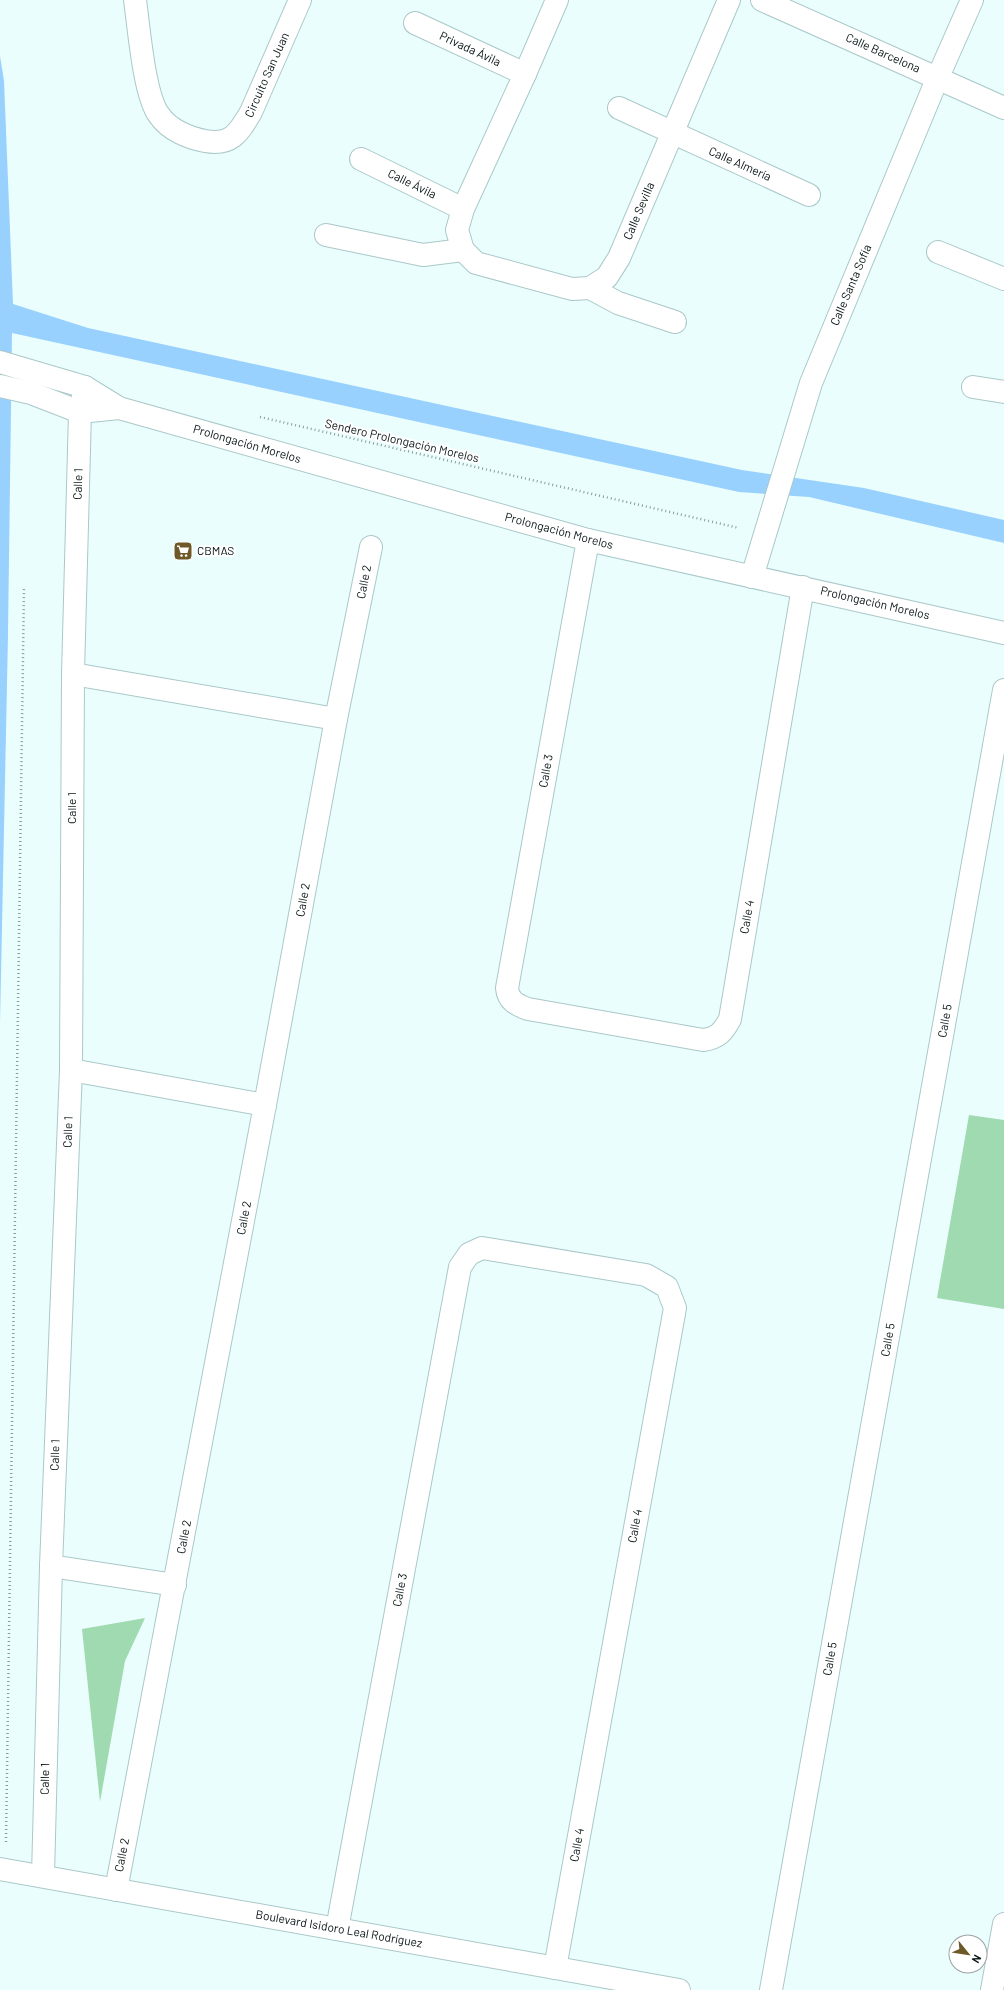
<svg xmlns="http://www.w3.org/2000/svg" width="1004" height="1990" viewBox="0 0 1004 1990" font-family="Barlow,sans-serif">
	<style>
		.green { fill: #a0dab0 }
		.water { fill: #98d1fd }
		.lines { fill: none; stroke-linecap: round; stroke-linejoin: round }
		.street-casing { stroke: #aac8c9; stroke-width: 24 }
		.secondary-casing { stroke: #aac8c9; stroke-width: 24 }
		.path { stroke: #8b9b9b; stroke-width: 2.5; stroke-dasharray: 1 3; stroke-linecap: butt }
		.street { stroke: #fff; stroke-width: 22 }
		.secondary { stroke: #fff; stroke-width: 22 }
		.labels { text-anchor: middle; stroke-width: 4; stroke-linejoin: round; paint-order: stroke }
		.street-label { font-size: 12px; fill: #0b1617; stroke: #fff }
		.poi-label { font-size: 12px; fill: #0b1617; stroke: #fff; text-anchor: start }
	</style>
	<rect width="100%" height="100%" fill="#ebfefe"/>
	<g class="green">
		<polygon points="969,1115 1004,1120 1004,1309 937,1298"/>
		<polygon points="145,1618 125,1661 100,1802 82,1629"/>
	</g>
	<polygon class="water" points="0,56 4,81 13,304 88,328 742,470 864,488 1004,520 1004,543 809,497 739,492 12,333 8,635 0,1024"/>
	<g class="lines">
		<defs>
			<g id="street">
				<path d="M135,0C139,28 144,95 159,115C169,130 189,138 205,141C232,146 239,132 251,112L300,0"/>
				<polyline points="557,0 525,74 463,209 457,230 463,250 476,263 572,289 590,288 607,277 619,258 729,0"/>
				<polyline points="762,0 1004,108"/>
				<polyline points="415,23 525,74"/>
				<polyline points="619,108 809,195"/>
				<polyline points="361,159 463,209"/>
				<polyline points="326,235 423,255 463,250"/>
				<polyline points="938,252 1004,279"/>
				<polyline points="590,288 618,303 675,322"/>
				<polyline points="973,387 1004,392"/>
				<path d="M588,540L507,988C508,1001 517,1005 528,1009L703,1040C718,1038 723,1032 730,1019L803,587"/>
				<polyline points="73,674 336,719"/>
				<polyline points="71,1070 265,1105"/>
				<polyline points="51,1566 175,1585"/>
				<polyline points="43,1876 51,1566 71,1070 73,674 80,412 85,387"/>
				<polyline points="116,1890 265,1105 336,719 371,547"/>
				<polyline points="337,1929 460,1267 469,1254 482,1248 646,1275 667,1287 675,1308 555,1968"/>
				<polyline points="771,1990 1004,690"/>
				<polyline points="992,1990 1004,1924"/>
			</g>
			<g id="secondary">
				<polyline points="0,362 85,387 119,408 588,540 1004,633"/>
				<polyline points="0,386 31,393 80,412 119,408"/>
				<polyline points="752,577 811,383 938,77 972,0"/>
				<polyline points="0,1869 679,1990"/>
			</g>
		</defs>
		<use href="#street" class="street-casing"/>
		<use href="#secondary" class="secondary-casing"/>
		<g class="path">
			<polyline points="260,417 739,528"/>
			<polyline points="6,1842 24,587"/>
		</g>
		<use href="#street" class="street"/>
		<use href="#secondary" class="secondary"/>
	</g>
	<defs>
		<symbol id="supermarket-square" viewBox="-11 -11 22 22"><rect x="-9" y="-9" width="18" height="18" rx="4" fill="#6e5928" stroke="#fff"/><path d="M-6-5.5h2.5l.6 2H6L4.5 2H-2.5L-4.4-4H-6ZM-1.5 3.2a1.3 1.3 0 1 0 .1 0ZM3 3.2a1.3 1.3 0 1 0 .1 0Z" fill="#fff"/></symbol>
	</defs>
	<g fill-rule="evenodd">
		<use href="#supermarket-square" x="172" y="540" width="22" height="22"/>
	</g>
	<g class="labels">
		<g class="street-label">
			<text transform="translate(470 49) rotate(25)" y="4">Privada Ávila</text>
			<text transform="translate(883 53) rotate(24)" y="4">Calle Barcelona</text>
			<text transform="translate(267 75) rotate(-66)" y="4">Circuito San Juan</text>
			<text transform="translate(740 164) rotate(24)" y="4">Calle Almería</text>
			<text transform="translate(412 184) rotate(26)" y="4">Calle Ávila</text>
			<text transform="translate(639 211) rotate(-67)" y="4">Calle Sevilla</text>
			<text transform="translate(851 285) rotate(-67)" y="4">Calle Santa Sofía</text>
			<text transform="translate(402 441) rotate(13)" y="4">Sendero Prolongación Morelos</text>
			<text transform="translate(247 444) rotate(16)" y="4">Prolongación Morelos</text>
			<text transform="translate(78 484) rotate(-88)" y="4">Calle 1</text>
			<text transform="translate(559 531) rotate(15)" y="4">Prolongación Morelos</text>
			<text transform="translate(364 582) rotate(-79)" y="4">Calle 2</text>
			<text transform="translate(875 603) rotate(13)" y="4">Prolongación Morelos</text>
			<text transform="translate(546 771) rotate(-80)" y="4">Calle 3</text>
			<text transform="translate(72 808) rotate(-90)" y="4">Calle 1</text>
			<text transform="translate(303 900) rotate(-80)" y="4">Calle 2</text>
			<text transform="translate(747 917) rotate(-80)" y="4">Calle 4</text>
			<text transform="translate(945 1021) rotate(-80)" y="4">Calle 5</text>
			<text transform="translate(68 1132) rotate(-88)" y="4">Calle 1</text>
			<text transform="translate(244 1218) rotate(-79)" y="4">Calle 2</text>
			<text transform="translate(888 1340) rotate(-80)" y="4">Calle 5</text>
			<text transform="translate(55 1455) rotate(-88)" y="4">Calle 1</text>
			<text transform="translate(635 1526) rotate(-80)" y="4">Calle 4</text>
			<text transform="translate(184 1537) rotate(-79)" y="4">Calle 2</text>
			<text transform="translate(400 1590) rotate(-79)" y="4">Calle 3</text>
			<text transform="translate(830 1659) rotate(-80)" y="4">Calle 5</text>
			<text transform="translate(45 1779) rotate(-89)" y="4">Calle 1</text>
			<text transform="translate(577 1845) rotate(-80)" y="4">Calle 4</text>
			<text transform="translate(122 1855) rotate(-79)" y="4">Calle 2</text>
			<text transform="translate(339 1929) rotate(10)" y="4">Boulevard Isidoro Leal Rodríguez</text>
		</g>
		<g class="poi-label">
			<text x="197" y="555">CBMAS</text>
		</g>
	</g>
	<g transform="translate(968 1954) rotate(120)"><circle r="19" fill="#ffffff" stroke="#9da2a2"/>
	<path d="M0-3L7 15L0 10L-7 15Z" fill="#6e5928"/>
	<text y="-6" font-size="11" font-weight="bold" text-anchor="middle" fill="#0b1617">N</text>
	</g>
</svg>
